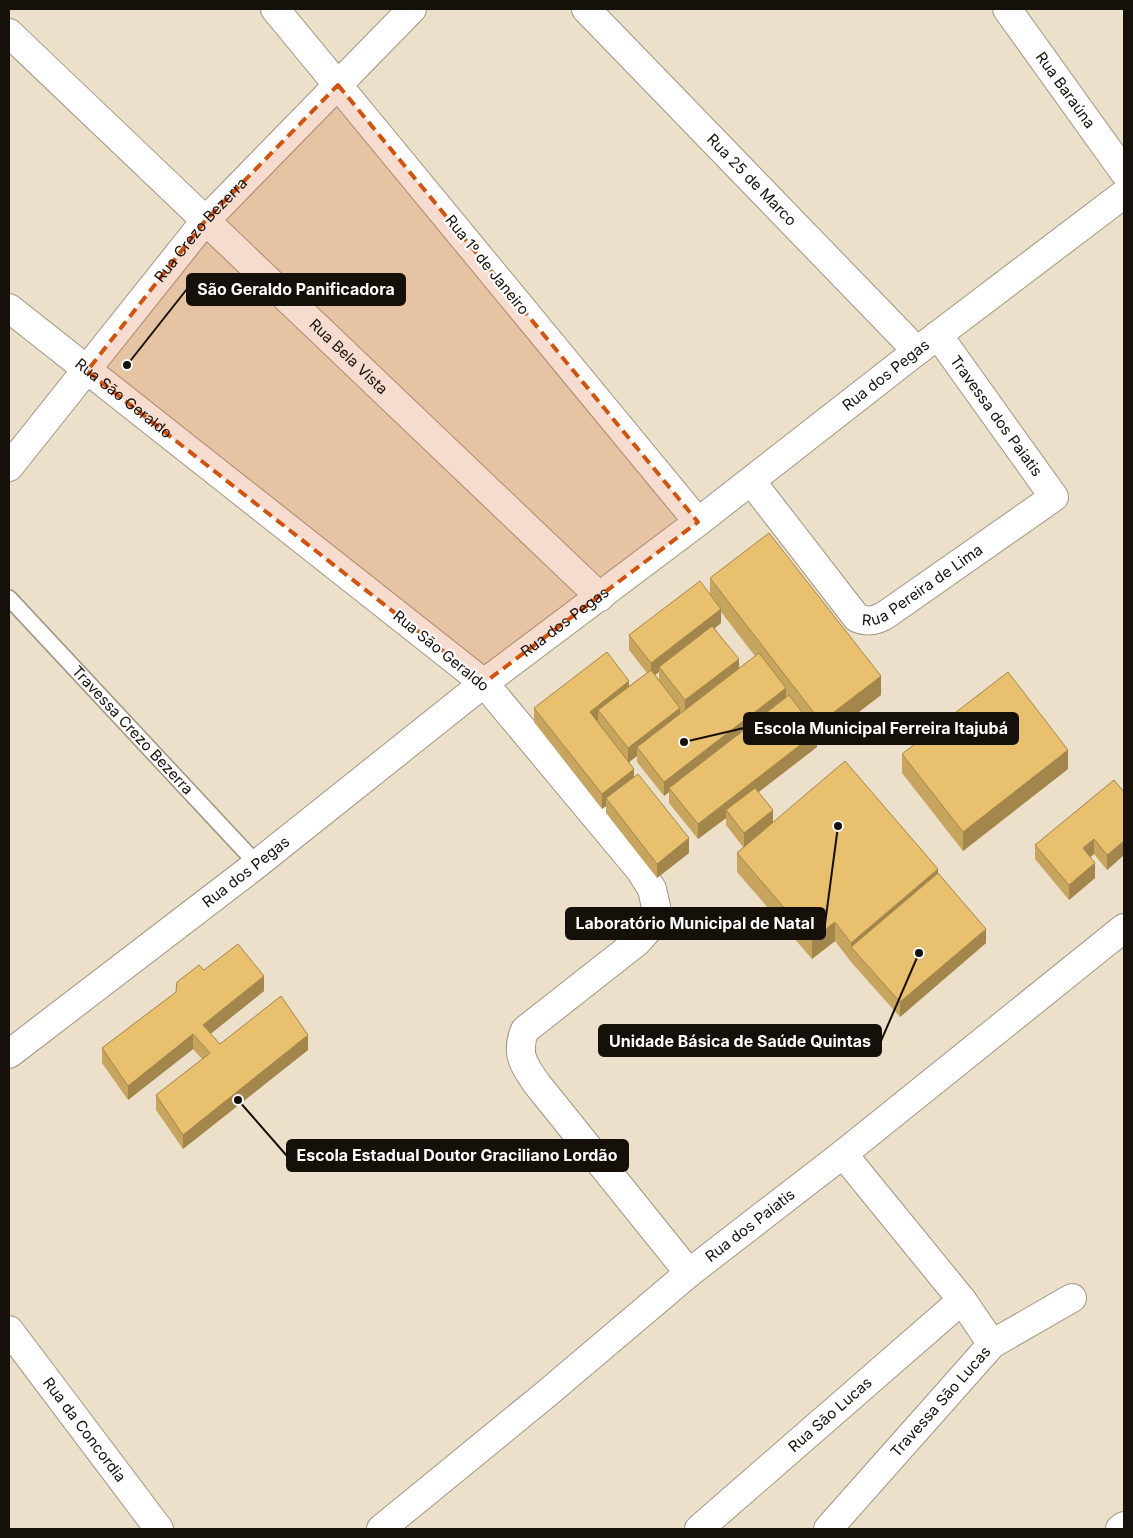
<svg xmlns="http://www.w3.org/2000/svg" width="1133" height="1538" viewBox="0 0 1133 1538" font-family="Inter,sans-serif">
	<style>
		.lines { fill: none; stroke-linecap: round; stroke-linejoin: round }
		.lane-casing { stroke: #a19682; stroke-width: 18 }
		.street-casing { stroke: #a19682; stroke-width: 30 }
		.secondary-casing { stroke: #a19682; stroke-width: 30 }
		.lane { stroke: #fff; stroke-width: 15 }
		.street { stroke: #fff; stroke-width: 28 }
		.secondary { stroke: #fff; stroke-width: 28 }
		.wall { fill: #c8a55e; fill-rule: evenodd }
		.shaded-wall { fill: #a3864c }
		.building { fill: #e9c06d; stroke: #a3864c }
		.marked { fill: #d3520c; fill-opacity: 0.2; stroke: #d3520c; stroke-width: 4; stroke-dasharray: 10 6; stroke-linejoin: round }
		.labels { text-anchor: middle; stroke-width: 4.5; stroke-linejoin: round; paint-order: stroke }
		.street-label { font-size: 15px; fill: #15110a; stroke: #fff }
		.leader { fill: none; stroke: #15110a; stroke-width: 2 }
		.callout-dot { fill: #15110a; stroke: #fff; stroke-width: 2 }
		.callout { fill: #15110a; stroke: #15110a; stroke-width: 2 }
		.callout-label { font-size: 16px; text-anchor: middle; font-weight: bold; fill: #fff }
	</style>
	<rect width="100%" height="100%" fill="#ece0ca"/>
	<g class="lines">
		<defs>
			<g id="lane">
				<path id="s1" d="M9,598L257,864"/>
			</g>
			<g id="street">
				<polyline points="275,9 698,522"/>
				<path id="s2" d="M586,9L917,351"/>
				<path id="s3" d="M9,33L600,597"/>
				<path id="s4" d="M9,467L205,221L412,9"/>
				<path id="s5" d="M751,481L857,618C867,622 874,621 884,616L1054,497L938,335"/>
				<path d="M484,683L640,870L652,889L656,907L653,924L637,942L525,1030C515,1053 524,1066 537,1084L689,1273"/>
				<polyline points="843,1154 962,1300 992,1344"/>
				<path id="s6" d="M9,1330L159,1529"/>
				<path id="s7" d="M699,1529L962,1300"/>
				<path id="s8" d="M828,1529L992,1344L1072,1298"/>
			</g>
			<g id="secondary">
				<path id="s9" d="M1007,9L1124,172"/>
				<path id="s10" d="M9,308L484,683"/>
				<path id="s11" d="M9,1054L257,864L484,683L698,522L917,351L1124,194"/>
				<path id="s12" d="M381,1529L545,1395L689,1273L843,1154L1124,928"/>
				<polyline points="1120,1529 1124,1526"/>
			</g>
		</defs>
		<use href="#lane" class="lane-casing"/>
		<use href="#street" class="street-casing"/>
		<use href="#secondary" class="secondary-casing"/>
		<use href="#lane" class="lane"/>
		<use href="#street" class="street"/>
		<use href="#secondary" class="secondary"/>
	</g>
	<g class="wall">
		<path d="M710,578L881,695L821,741L817,736V747L758,792L773,822L938,873L986,943L900,1017L851,962L835,941L812,959L737,872V853L743,847L726,825V818L698,839L669,803V792L664,796L637,762V756L629,762L634,777L689,853L657,878L606,813V806L602,809L534,722V708L629,686L647,673L629,650V635L710,594ZM721,612L755,656L739,668L715,628L721,623ZM659,672V680L655,675Z"/>
		<polygon points="902,754 1068,769 963,851 902,773"/>
		<polygon points="1124,792 1124,855 1107,870 1094,854 1090,857 1095,878 1069,900 1035,859 1035,845"/>
		<polygon points="204,970 264,991 210,1034 220,1044 308,1050 183,1149 156,1110 156,1095 202,1059 193,1049 128,1100 102,1063 102,1048 176,992"/>
	</g>
	<g class="shaded-wall">
		<polygon points="721,609 721,623 661,670 659,667 659,672 651,678 651,663"/>
		<polygon points="739,659 739,674 685,715 685,700"/>
		<polygon points="881,676 881,695 821,741 821,722"/>
		<polygon points="629,681 629,696 598,710 598,720 590,727 590,712"/>
		<polygon points="786,688 786,702 669,788 669,792 664,796 664,782"/>
		<polygon points="680,708 680,722 637,747 637,756 628,763 628,748"/>
		<polygon points="817,732 817,747 729,815 726,810 726,818 698,839 698,824"/>
		<polygon points="1068,750 1068,769 963,851 963,832"/>
		<polygon points="634,769 634,784 606,798 606,806 602,809 602,794"/>
		<polygon points="773,810 773,825 744,848 744,833"/>
		<polygon points="689,838 689,853 657,878 657,864"/>
		<polygon points="1094,839 1094,854 1083,863 1083,848"/>
		<polygon points="1124,841 1124,855 1107,870 1107,855"/>
		<polygon points="1095,863 1095,878 1069,900 1069,885"/>
		<polygon points="938,869 938,888 851,947 851,962 851,943"/>
		<polygon points="835,922 835,941 812,959 812,940"/>
		<polygon points="986,929 986,943 900,1017 900,1002"/>
		<polygon points="264,976 264,991 203,1040 203,1025"/>
		<polygon points="193,1034 193,1049 128,1100 128,1086"/>
		<polygon points="308,1035 308,1050 183,1149 183,1135"/>
	</g>
	<g class="building">
		<polygon points="769,533 881,676 821,722 710,578"/>
		<polygon points="700,581 721,609 651,663 629,635"/>
		<polygon points="712,626 739,659 685,700 659,667"/>
		<polygon points="607,652 629,681 590,712 634,769 602,794 534,708"/>
		<polygon points="759,653 786,688 664,782 637,747"/>
		<polygon points="651,670 680,708 628,748 598,710"/>
		<polygon points="1008,672 1068,750 963,832 902,754"/>
		<polygon points="789,695 817,732 698,824 669,788"/>
		<polygon points="845,761 938,869 851,943 835,922 812,940 737,853"/>
		<polygon points="638,774 689,838 657,864 606,798"/>
		<polygon points="1114,780 1124,792 1124,841 1107,855 1094,839 1083,848 1095,863 1069,885 1035,845"/>
		<polygon points="755,788 773,810 744,833 726,810"/>
		<polygon points="938,873 986,929 900,1002 851,947"/>
		<polygon points="238,944 264,976 203,1025 220,1044 281,996 308,1035 183,1135 156,1095 210,1053 193,1034 128,1086 102,1048 176,992 177,982 199,965 204,970"/>
	</g>
	<path class="marked" d="M338,85L698,522L484,683L87,371L205,221Z"/>
	<g class="labels">
		<g class="street-label">
			<text dy="5" stroke="none"><textPath href="#s9" startOffset="100">Rua Baraúna</textPath></text>
			<text dy="5" stroke="none"><textPath href="#s2" startOffset="238">Rua 25 de Marco</textPath></text>
			<text dy="5" stroke="none"><textPath href="#s4" startOffset="305">Rua Crezo Bezerra</textPath></text>
			<text transform="translate(487 265) rotate(51)" y="5">Rua 1º de Janeiro</text>
			<text dy="5" stroke="none"><textPath href="#s3" startOffset="469">Rua Bela Vista</textPath></text>
			<text dy="5" stroke="none"><textPath href="#s11" startOffset="1109">Rua dos Pegas</textPath></text>
			<text dy="5" stroke="none"><textPath href="#s10" startOffset="146">Rua São Geraldo</textPath></text>
			<text transform="translate(996 416) rotate(54)" y="5">Travessa dos Paiatis</text>
			<text dy="5" stroke="none"><textPath href="#s5" startOffset="249">Rua Pereira de Lima</textPath></text>
			<text dy="5" stroke="none"><textPath href="#s11" startOffset="704">Rua dos Pegas</textPath></text>
			<text transform="translate(441 651) rotate(39)" y="5">Rua São Geraldo</text>
			<text dy="5" stroke="none"><textPath href="#s1" startOffset="181">Travessa Crezo Bezerra</textPath></text>
			<text dy="5" stroke="none"><textPath href="#s11" startOffset="299">Rua dos Pegas</textPath></text>
			<text dy="5" stroke="none"><textPath href="#s12" startOffset="478">Rua dos Paiatis</textPath></text>
			<text dy="5" stroke="none"><textPath href="#s8" startOffset="170">Travessa São Lucas</textPath></text>
			<text dy="5" stroke="none"><textPath href="#s7" startOffset="174">Rua São Lucas</textPath></text>
			<text dy="5" stroke="none"><textPath href="#s6" startOffset="125">Rua da Concordia</textPath></text>
		</g>
	</g>
	<path class="leader" d="M127 365L187 289M684 742L744 728M838 826L825 924M919 953L881 1041M238 1100L287 1156"/>
	<g class="callout-dot">
		<circle cx="127" cy="365" r="5"/>
		<circle cx="684" cy="742" r="5"/>
		<circle cx="838" cy="826" r="5"/>
		<circle cx="919" cy="953" r="5"/>
		<circle cx="238" cy="1100" r="5"/>
	</g>
	<g class="callout">
		<rect x="187" y="274" width="218" height="31" rx="5"/>
		<rect x="744" y="713" width="274" height="31" rx="5"/>
		<rect x="566" y="908" width="259" height="31" rx="5"/>
		<rect x="599" y="1025" width="282" height="31" rx="5"/>
		<rect x="287" y="1140" width="341" height="31" rx="5"/>
	</g>
	<g class="callout-label">
		<text x="296" y="295">São Geraldo Panificadora</text>
		<text x="881" y="734">Escola Municipal Ferreira Itajubá</text>
		<text x="695" y="929">Laboratório Municipal de Natal</text>
		<text x="740" y="1047">Unidade Básica de Saúde Quintas</text>
		<text x="457" y="1161">Escola Estadual Doutor Graciliano Lordão</text>
	</g>
	<rect width="1133" height="1538" fill="none" stroke="#15110a" stroke-width="20"/>
</svg>
